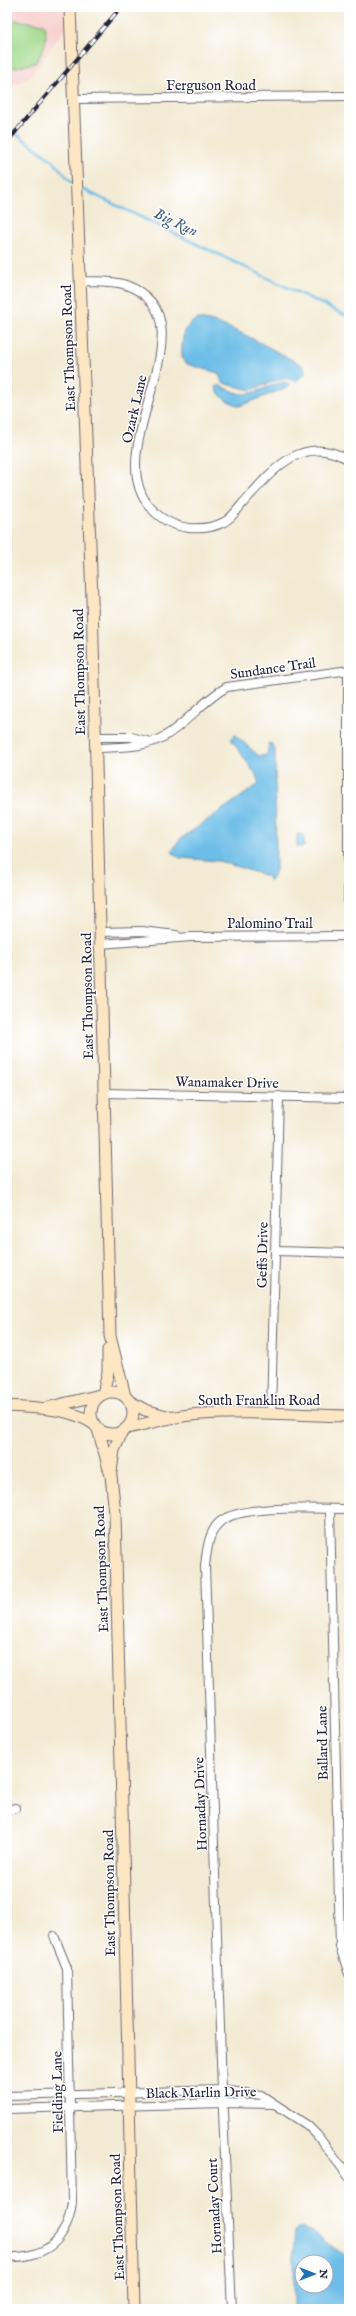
<svg xmlns="http://www.w3.org/2000/svg" width="356" height="2316" viewBox="0 0 356 2316" font-family="'IM FELL English',serif">
	<style>
		.built { fill: #f7d0ce }
		.green { fill: #9fd88a; stroke: #607d62 }
		.water { fill: #6cbde7; stroke: #477091; fill-rule: evenodd }
		.lines { fill: none; stroke-linecap: round; stroke-linejoin: round }
		.stream { stroke: #6cbde7; stroke-width: 2.5 }
		.street-casing { stroke: #6b6870; stroke-width: 10 }
		.secondary-casing { stroke: #6b6870; stroke-width: 13 }
		.street { stroke: #fff; stroke-width: 8 }
		.secondary { stroke: #fce6c4; stroke-width: 11 }
		.rail-casing { stroke: #22223b; stroke-width: 4 }
		.rail { stroke: #fff; stroke-width: 2.5; stroke-dasharray: 8; stroke-linecap: butt }
		.labels { text-anchor: middle; stroke-width: 3; stroke-linejoin: round; paint-order: stroke }
		.street-label { font-size: 14px; fill: #22223b; stroke: #fff }
		.water-label { font-size: 15px; font-style: italic; fill: #406080; stroke: #fff }
	</style>
	<rect width="100%" height="100%" fill="#fff"/>
	<filter id="ink" filterUnits="userSpaceOnUse"><feTurbulence type="fractalNoise" baseFrequency=".025" numOctaves="2"/><feDisplacementMap in="SourceGraphic" scale="8" xChannelSelector="R" yChannelSelector="G"/><feConvolveMatrix kernelMatrix="1 2 1 2 8 2 1 2 1" color-interpolation-filters="sRGB"/></filter>
	<filter id="wash" filterUnits="userSpaceOnUse"><feTurbulence type="fractalNoise" baseFrequency=".012" numOctaves="4" result="noise"/><feDisplacementMap in="SourceGraphic" scale="16" xChannelSelector="R" yChannelSelector="G"/><feGaussianBlur stdDeviation="0.9" result="paint"/><feColorMatrix in="noise" values="0 0 0 0 0 0 0 0 0 0 0 0 0 0 0 0 0 1.4 0 .05"/><feComposite in="paint" operator="in"/></filter>
	<g filter="url(#wash)">
		<rect width="100%" height="100%" fill="#f3ead3"/>
		<polygon class="built" points="7,7 70,7 71,21 29,78 18,83 7,84"/>
		<path class="green" d="M7,19L44,24C49,40 44,50 35,63L7,69Z"/>
		<g class="water">
			<path d="M198,319C228,322 272,350 300,364L304,367L305,374L296,381L284,378L250,390L223,383L218,373L187,364L182,358C182,342 181,326 198,319Z"/>
			<path d="M285,382L290,384L289,387L239,406C229,402 220,398 216,388L218,385C226,388 234,392 242,394C254,395 271,384 285,382Z"/>
			<polygon points="234,734 259,756 267,755 269,743 272,744 275,750 276,871 270,881 267,876 219,861 180,858 172,852 179,840 259,784 256,775 231,739"/>
			<polygon points="297,834 304,835 304,847 297,847"/>
			<path d="M300,2227L312,2232L349,2259V2309H294V2240L295,2231ZM302,2262H326V2286H302Z"/>
		</g>
		<g class="lines">
			<g class="stream">
				<polyline points="7,127 52,160 74,185"/>
				<polyline points="80,188 349,317"/>
			</g>
		</g>
	</g>
	<g filter="url(#ink)">
		<g class="lines">
			<defs>
				<g id="street">
					<polyline points="74,99 349,96"/>
					<path d="M81,281C95,282 112,280 126,285C218,319 97,447 150,507C161,520 173,526 189,528C201,529 213,528 224,522C231,519 238,509 243,503C272,471 302,432 349,460"/>
					<polyline points="348,670 348,936"/>
					<polyline points="96,737 131,737 147,741"/>
					<path d="M96,748C118,747 145,748 165,736C188,722 203,700 227,687L349,670"/>
					<polyline points="100,932 142,931 176,935"/>
					<polyline points="100,944 191,937 349,936"/>
					<polyline points="104,1093 349,1098"/>
					<polyline points="275,1251 349,1253"/>
					<polyline points="271,1414 279,1096"/>
					<polyline points="330,1509 340,1947 349,1974"/>
					<polyline points="7,1810 16,1808"/>
					<polyline points="7,2096 222,2090 261,2095 307,2125 317,2135 349,2177"/>
					<polyline points="7,2109 223,2103 273,2104"/>
					<path d="M7,2257C46,2258 67,2241 72,2202L67,1968L54,1936"/>
					<path d="M232,2309L222,2090L205,1566C207,1551 208,1531 221,1521C243,1504 320,1509 349,1509"/>
				</g>
				<g id="secondary">
					<polyline points="70,7 92,599 110,1336 125,1396"/>
					<circle cx="112" cy="1413" r="21"/>
					<polyline points="103,1394 108,1372 108,1350"/>
					<polyline points="129,1401 145,1410 170,1417"/>
					<path d="M7,1406C36,1408 68,1407 94,1424"/>
					<polyline points="46,1408 100,1395"/>
					<path d="M127,1428C148,1424 168,1417 190,1415C242,1410 296,1415 349,1416"/>
					<polyline points="98,1429 111,1476 115,1513 134,2309"/>
					<polyline points="111,1472 114,1450 122,1432"/>
				</g>
			</defs>
			<use href="#street" class="street-casing"/>
			<use href="#secondary" class="secondary-casing"/>
			<use href="#street" class="street"/>
			<use href="#secondary" class="secondary"/>
			<defs>
				<polyline id="rail" points="7,142 121,7"/>
			</defs>
			<use href="#rail" class="rail-casing"/>
			<use href="#rail" class="rail"/>
		</g>
	</g>
	<g class="labels">
		<g class="street-label">
			<text x="211" y="90">Ferguson Road</text>
			<text transform="translate(68 348) rotate(-92)" y="5">East Thompson Road</text>
			<text transform="translate(134 409) rotate(-77)" y="5">Ozark Lane</text>
			<text transform="translate(273 668) rotate(-8)" y="5">Sundance Trail</text>
			<text transform="translate(79 672) rotate(-91)" y="5">East Thompson Road</text>
			<text x="270" y="928">Palomino Trail</text>
			<text transform="translate(87 996) rotate(-91)" y="5">East Thompson Road</text>
			<text transform="translate(227 1082) rotate(1)" y="5">Wanamaker Drive</text>
			<text transform="translate(262 1255) rotate(-89)" y="5">Geffs Drive</text>
			<text x="259" y="1405">South Franklin Road</text>
			<text transform="translate(101 1569) rotate(-92)" y="5">East Thompson Road</text>
			<text transform="translate(322 1743) rotate(-91)" y="5">Ballard Lane</text>
			<text transform="translate(200 1804) rotate(-92)" y="5">Hornaday Drive</text>
			<text transform="translate(109 1893) rotate(-91)" y="5">East Thompson Road</text>
			<text transform="translate(57 2092) rotate(-91)" y="5">Fielding Lane</text>
			<text transform="translate(201 2092) rotate(-1)" y="5">Black Marlin Drive</text>
			<text transform="translate(214 2206) rotate(-93)" y="5">Hornaday Court</text>
			<text transform="translate(117 2217) rotate(-92)" y="5">East Thompson Road</text>
		</g>
		<g class="water-label">
			<text transform="translate(176 222) rotate(25)" y="5">Big Run</text>
		</g>
	</g>
	<rect width="356" height="2316" fill="none" stroke="#fff" stroke-width="24"/>
	<g transform="translate(314 2274) rotate(90)"><circle r="19" fill="#ffffff" stroke="#a7a7b1"/>
	<path d="M0-3L7 15L0 10L-7 15Z" fill="#1f6fb2"/>
	<text y="-6" font-size="11" font-weight="bold" text-anchor="middle" fill="#22223b">N</text>
	</g>
</svg>
